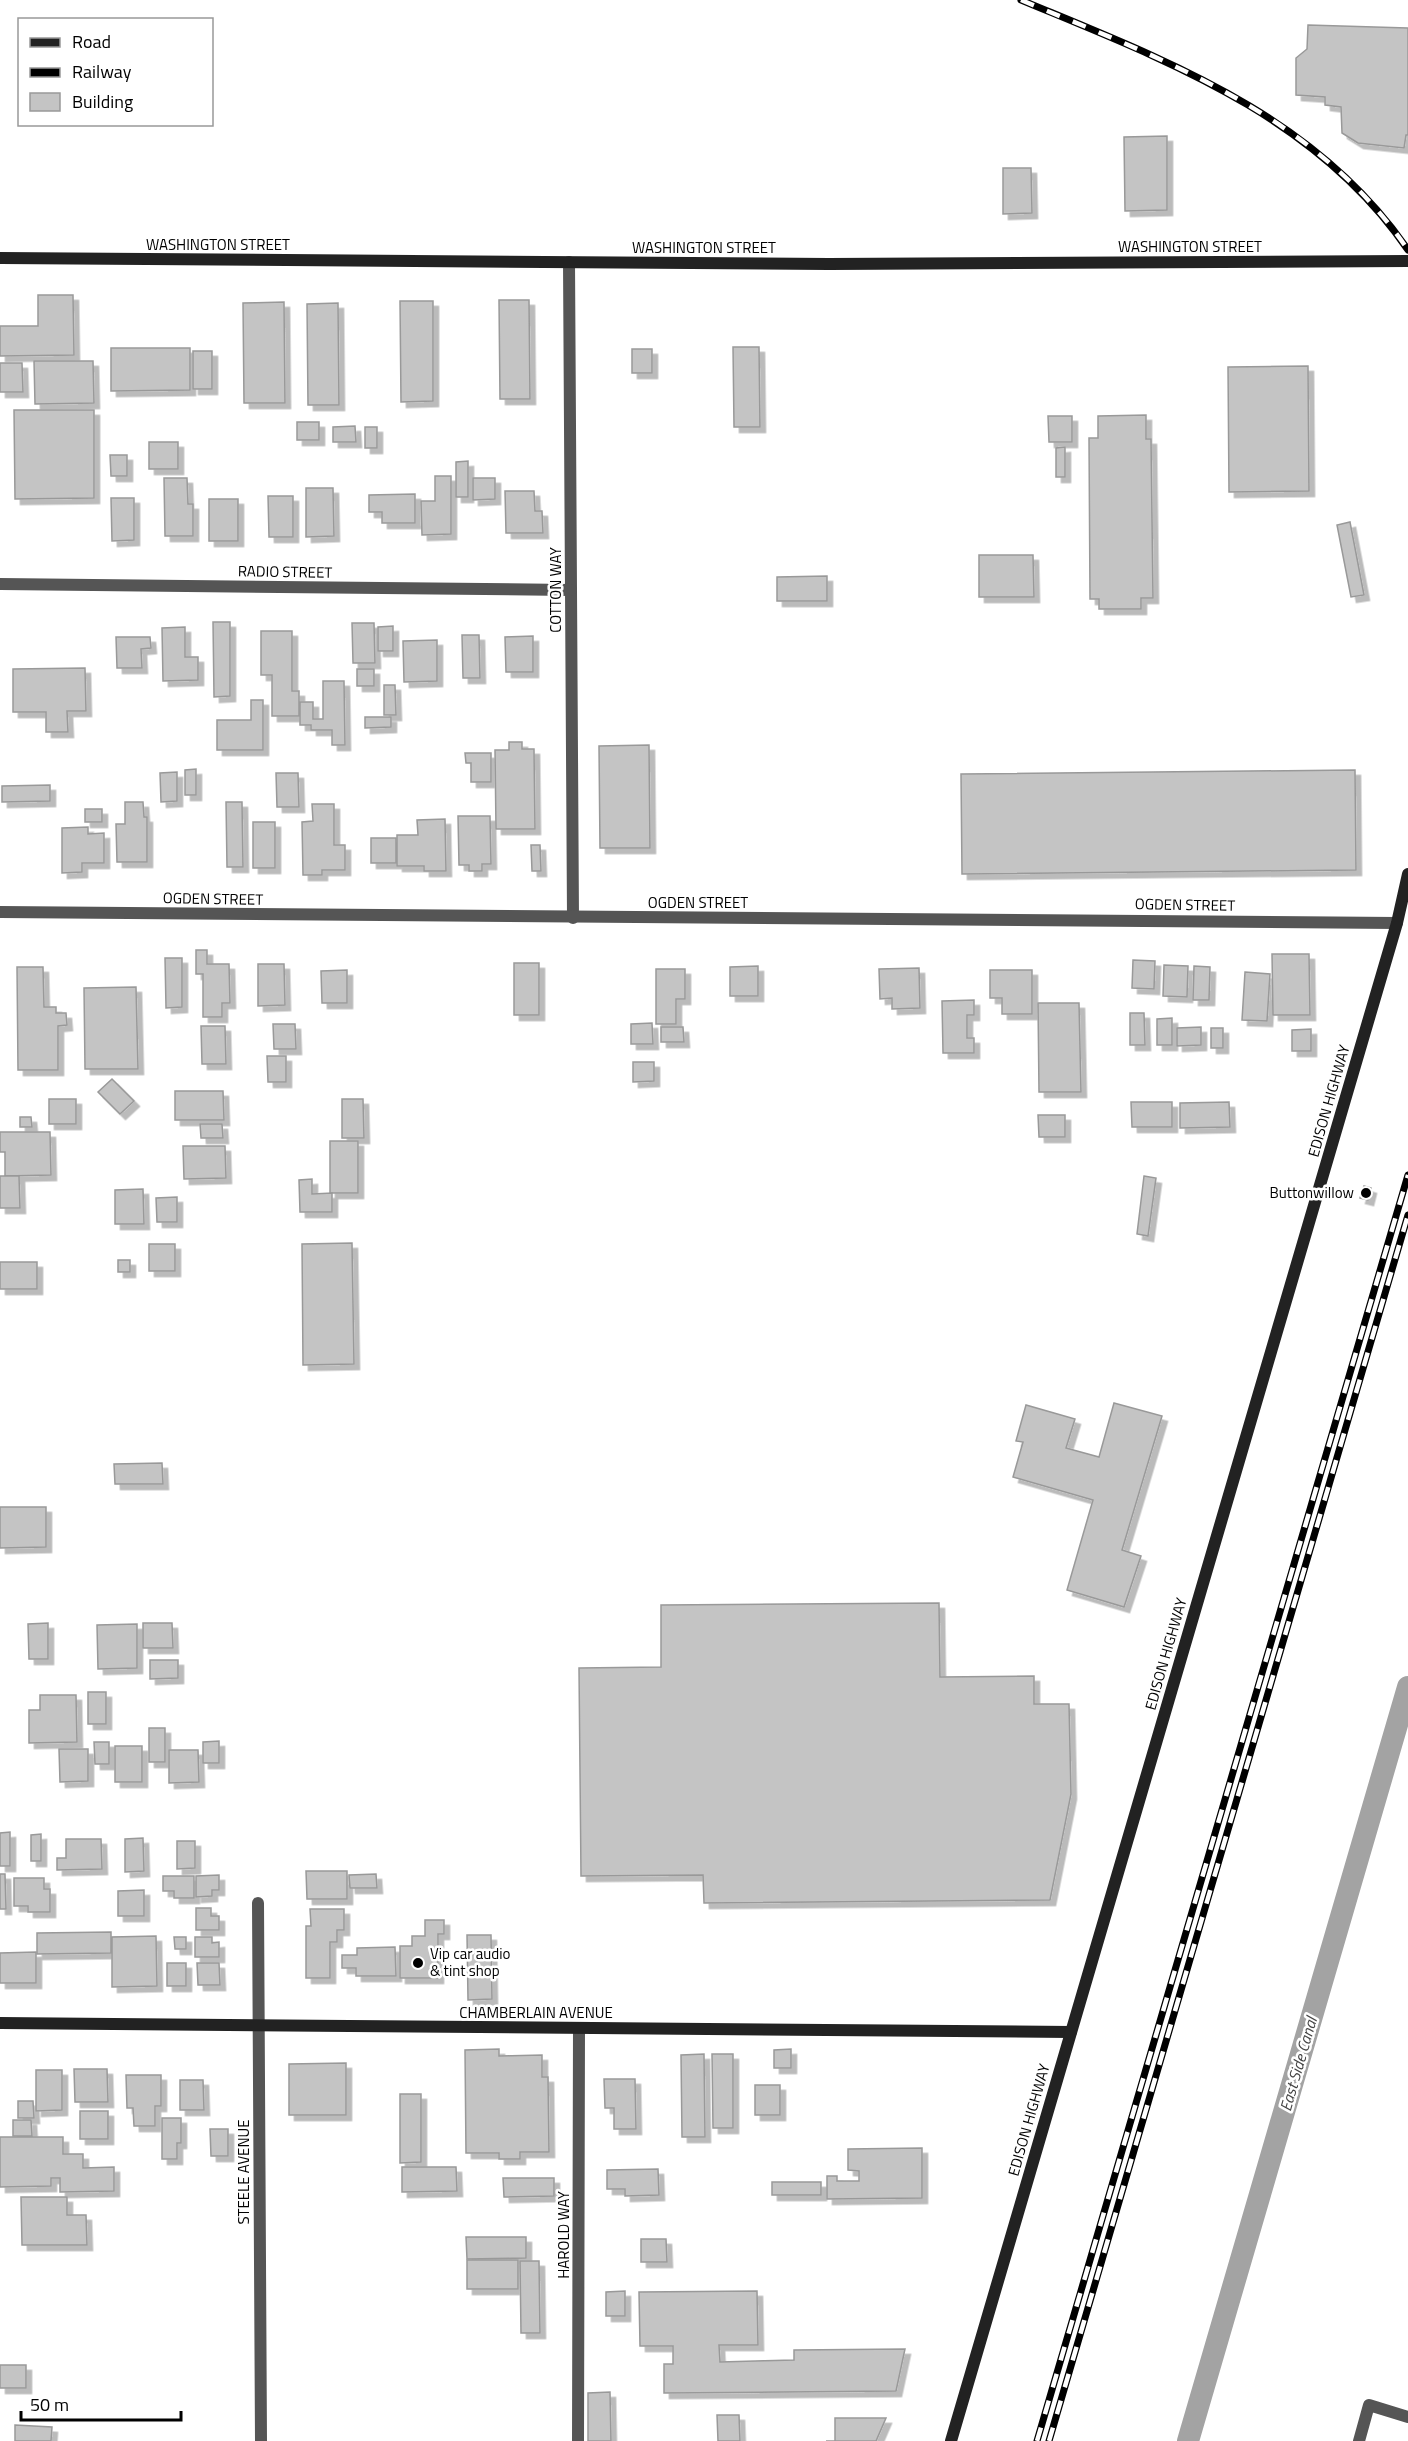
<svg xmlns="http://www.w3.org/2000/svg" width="1408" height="2441" viewBox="0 0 1408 2441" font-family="'Titillium Web',sans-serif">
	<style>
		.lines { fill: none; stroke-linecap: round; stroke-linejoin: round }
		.canal { stroke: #a3a3a3; stroke-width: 22 }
		.building { fill: #c4c4c4; stroke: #999; stroke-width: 1.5; filter: url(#shadow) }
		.street { stroke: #555; stroke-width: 12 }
		.secondary { stroke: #222; stroke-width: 12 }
		.rail-casing { stroke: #000; stroke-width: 7 }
		.rail { stroke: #fff; stroke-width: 4.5; stroke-dasharray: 14; stroke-linecap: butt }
		.poi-dot { fill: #000; stroke: #fff; stroke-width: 2 }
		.labels { text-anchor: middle; stroke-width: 5; stroke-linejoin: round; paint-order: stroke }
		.street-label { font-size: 15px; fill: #000; stroke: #fff }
		.poi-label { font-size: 15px; fill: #000; stroke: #fff; text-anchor: end }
		.water-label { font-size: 16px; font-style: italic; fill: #444; stroke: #fff }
	</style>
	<defs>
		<filter id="shadow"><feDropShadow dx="5.5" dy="5.5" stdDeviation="0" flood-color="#0004"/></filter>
	</defs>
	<rect width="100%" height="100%" fill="#fff"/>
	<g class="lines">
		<polyline class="canal" points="1188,2441 1408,1687"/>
	</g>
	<g class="building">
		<polygon points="1308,25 1408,28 1408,135 1406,135 1404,148 1358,143 1342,133 1341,107 1325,105 1325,97 1296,95 1296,58 1307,49"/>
		<polygon points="1167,136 1167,210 1125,211 1124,137"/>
		<polygon points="1003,168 1031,168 1032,213 1003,214"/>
		<polygon points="38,295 73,295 74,355 0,356 0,326 38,326"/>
		<polygon points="499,300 529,300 530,399 500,399"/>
		<polygon points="400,301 433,301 433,401 401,402"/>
		<polygon points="284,302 285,403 244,403 243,303"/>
		<polygon points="338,303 339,405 308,405 307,304"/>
		<polygon points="733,347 759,347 760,427 734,427"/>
		<polygon points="111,348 190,348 190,390 111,391"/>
		<rect x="632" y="349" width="20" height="24"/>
		<rect x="193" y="351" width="19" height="38"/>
		<polygon points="34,361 93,361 94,403 35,404"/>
		<polygon points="0,363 22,363 23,392 0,392"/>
		<polygon points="1308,366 1309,491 1229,492 1228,367"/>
		<polygon points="14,410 94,410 94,498 15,499"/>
		<polygon points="1146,415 1146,439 1151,439 1153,598 1141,598 1141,609 1099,609 1099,599 1090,599 1089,438 1098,438 1098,416"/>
		<polygon points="1048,416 1072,416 1072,442 1049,442"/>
		<rect x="297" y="422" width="22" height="18"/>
		<polygon points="355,426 356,442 333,442 333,427"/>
		<rect x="365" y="427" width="12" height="21"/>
		<rect x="149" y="442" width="29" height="27"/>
		<polygon points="1065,447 1065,477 1056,477 1056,448"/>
		<polygon points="110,455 127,455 127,476 111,476"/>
		<polygon points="468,461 468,497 456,497 456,462"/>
		<polygon points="435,476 451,476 451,534 422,535 421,501 435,501"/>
		<polygon points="164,478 187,478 188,504 193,504 193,536 165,536"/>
		<polygon points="473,478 495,478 495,499 473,500"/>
		<polygon points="306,488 333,488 334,536 306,537"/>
		<polygon points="505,491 534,491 535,511 542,511 543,533 506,533"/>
		<polygon points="415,494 415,523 382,523 382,512 369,512 369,495"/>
		<polygon points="268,496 293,496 293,537 269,537"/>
		<polygon points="111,498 134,498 134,540 112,541"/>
		<rect x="209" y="499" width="29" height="42"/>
		<polygon points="1350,522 1364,595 1351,597 1337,525"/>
		<polygon points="979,555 1033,555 1034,597 979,597"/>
		<polygon points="827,576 827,601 777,601 777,577"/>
		<polygon points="213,622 230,622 230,696 214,697"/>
		<polygon points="352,623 374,623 375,663 353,663"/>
		<polygon points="393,626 393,651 378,651 378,627"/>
		<polygon points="185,627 185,657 198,657 198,680 163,681 162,628"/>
		<polygon points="261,631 292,631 292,691 299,691 299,716 272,716 272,675 261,675"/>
		<polygon points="462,635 479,635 480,678 463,678"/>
		<polygon points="533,636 533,672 506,672 505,637"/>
		<polygon points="116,637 150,637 151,648 141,649 142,668 117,668"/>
		<polygon points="437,640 437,681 404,682 403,641"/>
		<polygon points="85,668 86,711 67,711 68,732 46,732 46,712 13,712 13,669"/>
		<rect x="357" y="669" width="17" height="17"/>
		<polygon points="323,681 344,681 345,745 332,745 332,730 311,730 311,725 300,725 300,702 313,702 313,719 323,719"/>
		<polygon points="384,685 395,685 396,715 384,715"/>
		<polygon points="251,700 263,700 263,750 217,750 217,720 251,720"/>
		<polygon points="365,717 391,717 391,727 365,728"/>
		<polygon points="509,742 522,742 522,749 534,749 535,829 496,829 495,750 509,750"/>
		<polygon points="649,745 650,848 600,848 599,746"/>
		<polygon points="465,753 491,753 491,782 471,782 471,763 466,763"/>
		<polygon points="196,769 196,795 185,795 185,770"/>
		<polygon points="1355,770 1356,870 962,874 961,774"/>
		<polygon points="177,772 177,801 161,802 160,773"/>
		<polygon points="276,773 298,773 299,807 277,807"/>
		<polygon points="50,785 50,801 2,802 2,786"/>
		<polygon points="125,802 143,802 144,817 147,817 147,862 117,862 116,824 125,824"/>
		<polygon points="226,802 242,802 243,867 227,867"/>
		<polygon points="312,804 334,804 334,845 345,845 345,870 322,870 322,875 303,875 302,822 313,821"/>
		<rect x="85" y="809" width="17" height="13"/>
		<polygon points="458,816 490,816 491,864 482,864 482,871 469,871 469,865 459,865"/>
		<polygon points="445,819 446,871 424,871 424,866 397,866 397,835 418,835 417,820"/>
		<rect x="253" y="822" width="22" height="46"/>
		<polygon points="88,827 88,834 104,833 104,863 82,863 82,872 62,873 62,828"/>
		<rect x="371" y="838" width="25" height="25"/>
		<polygon points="531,845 540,845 541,871 532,871"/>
		<polygon points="196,950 207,950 207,964 229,964 230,1003 222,1003 222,1017 203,1017 203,974 196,974"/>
		<polygon points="1272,954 1309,954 1310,1015 1273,1015"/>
		<polygon points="165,958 182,958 182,1007 166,1008"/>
		<polygon points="1133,960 1155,961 1154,989 1132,988"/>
		<rect x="514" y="963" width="25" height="52"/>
		<polygon points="258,964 284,964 285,1005 258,1006"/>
		<polygon points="1164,965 1188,966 1187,997 1163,996"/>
		<polygon points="758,966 758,996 730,996 730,967"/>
		<polygon points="1194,966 1210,967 1209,1000 1193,1000"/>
		<polygon points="17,967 43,967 44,1007 56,1007 56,1013 66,1013 67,1025 58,1026 58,1070 18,1070"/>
		<polygon points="919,968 920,1008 892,1009 892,998 880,999 879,969"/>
		<polygon points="656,969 685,969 685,999 676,999 676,1024 656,1024"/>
		<polygon points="347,970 347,1003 322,1003 321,971"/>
		<polygon points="990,970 1032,970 1032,1014 1002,1014 1002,998 990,998"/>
		<polygon points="1245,972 1270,974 1267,1021 1242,1020"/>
		<polygon points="136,987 138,1069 85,1069 84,988"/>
		<polygon points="974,1000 974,1015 967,1015 967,1038 974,1038 974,1053 943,1053 942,1001"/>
		<polygon points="1038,1003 1079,1003 1081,1092 1039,1092"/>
		<polygon points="1130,1013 1144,1013 1145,1045 1130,1045"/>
		<polygon points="1172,1018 1172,1045 1157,1045 1157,1019"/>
		<polygon points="652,1023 653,1044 631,1044 631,1024"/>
		<polygon points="273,1024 295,1024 296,1049 274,1049"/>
		<polygon points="201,1026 225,1026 226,1064 202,1064"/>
		<polygon points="661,1027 683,1027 684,1042 661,1042"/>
		<polygon points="1201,1027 1201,1045 1177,1046 1177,1028"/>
		<rect x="1211" y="1028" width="12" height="20"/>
		<polygon points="1311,1029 1311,1051 1292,1051 1292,1030"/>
		<polygon points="267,1056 286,1056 286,1082 268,1082"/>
		<polygon points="633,1062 654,1062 654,1081 633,1082"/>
		<polygon points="112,1079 134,1101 120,1114 98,1092"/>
		<polygon points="175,1091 223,1091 224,1120 175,1120"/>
		<rect x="49" y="1099" width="27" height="25"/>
		<polygon points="342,1099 363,1099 364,1138 342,1138"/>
		<polygon points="1131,1102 1172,1102 1172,1127 1132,1127"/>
		<polygon points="1229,1102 1230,1127 1180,1128 1180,1103"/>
		<polygon points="1038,1115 1065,1115 1065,1137 1039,1137"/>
		<polygon points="20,1117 31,1117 32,1127 20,1127"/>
		<polygon points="200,1124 222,1124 223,1138 201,1138"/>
		<polygon points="0,1132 50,1132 51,1175 5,1176 5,1152 0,1152"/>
		<rect x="330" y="1141" width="28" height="52"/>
		<polygon points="183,1146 225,1146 226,1178 184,1179"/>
		<polygon points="0,1176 19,1176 20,1208 0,1208"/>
		<polygon points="1144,1176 1156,1178 1148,1236 1137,1234"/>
		<polygon points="312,1179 312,1194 332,1193 332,1212 300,1212 299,1180"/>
		<polygon points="1364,1186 1371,1188 1368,1200 1360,1198"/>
		<polygon points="143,1189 144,1224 115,1224 115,1190"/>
		<polygon points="177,1197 177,1222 157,1222 156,1198"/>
		<polygon points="352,1243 354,1364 303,1365 302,1244"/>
		<rect x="149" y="1244" width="26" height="27"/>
		<rect x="118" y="1260" width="12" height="12"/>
		<rect x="0" y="1262" width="37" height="27"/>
		<polygon points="1114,1403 1162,1416 1122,1550 1141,1556 1124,1607 1067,1590 1093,1500 1013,1477 1023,1442 1016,1441 1026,1405 1075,1419 1066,1448 1099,1457"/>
		<polygon points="162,1463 163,1484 115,1484 114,1464"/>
		<polygon points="0,1507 46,1507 46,1547 0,1548"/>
		<polygon points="939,1603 940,1677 1034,1676 1034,1704 1069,1704 1071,1794 1050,1900 704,1903 703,1875 581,1876 579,1668 661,1667 661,1605"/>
		<polygon points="48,1623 48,1659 29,1659 28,1624"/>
		<polygon points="143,1623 172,1623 173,1648 143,1648"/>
		<polygon points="137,1624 137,1668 98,1669 97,1625"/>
		<polygon points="150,1660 178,1660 178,1678 150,1679"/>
		<rect x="88" y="1692" width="18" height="32"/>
		<polygon points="40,1695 76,1695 77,1742 29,1743 29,1710 40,1710"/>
		<rect x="149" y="1728" width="16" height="34"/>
		<polygon points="219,1741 219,1763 203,1763 203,1742"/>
		<polygon points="94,1742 109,1742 109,1764 95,1764"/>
		<rect x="115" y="1746" width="27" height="36"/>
		<polygon points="59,1749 88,1749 88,1781 60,1782"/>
		<polygon points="169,1750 198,1750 199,1782 169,1783"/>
		<polygon points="10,1832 10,1866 0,1866 0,1833"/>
		<polygon points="41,1834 41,1861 31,1861 31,1835"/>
		<polygon points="143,1838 144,1871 125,1872 125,1839"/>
		<polygon points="66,1839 101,1839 102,1869 57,1870 57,1858 66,1858"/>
		<polygon points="177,1841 195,1841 195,1868 177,1869"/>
		<polygon points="306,1871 347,1871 347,1899 307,1899"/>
		<polygon points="0,1874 5,1874 6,1909 0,1909"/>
		<polygon points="376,1874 377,1888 350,1888 349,1875"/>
		<polygon points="219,1875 219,1890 212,1890 212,1896 196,1897 196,1876"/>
		<polygon points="163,1876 194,1876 194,1898 174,1898 174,1891 163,1891"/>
		<polygon points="14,1878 44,1878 44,1889 50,1889 50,1912 28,1912 28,1906 14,1906"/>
		<polygon points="144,1890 144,1916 118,1916 118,1891"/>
		<polygon points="196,1908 211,1908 211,1916 219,1916 219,1930 196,1930"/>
		<polygon points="310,1909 344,1909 344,1930 337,1930 337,1942 330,1942 330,1978 306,1978 306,1926 311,1926"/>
		<polygon points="425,1920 444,1920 444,1934 438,1934 438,1978 400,1978 400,1946 412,1946 412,1936 425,1936"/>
		<polygon points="111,1932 111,1953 37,1954 37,1933"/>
		<polygon points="467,1935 491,1935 492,1999 468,2000"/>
		<polygon points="156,1936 157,1986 112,1987 112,1937"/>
		<polygon points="174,1937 186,1937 186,1949 175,1949"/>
		<polygon points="195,1937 212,1937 212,1943 219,1942 219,1957 195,1957"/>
		<polygon points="395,1947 396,1976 356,1976 356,1968 342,1968 342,1955 357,1955 357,1948"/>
		<polygon points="36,1952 36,1983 0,1983 0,1953"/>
		<rect x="167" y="1963" width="19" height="23"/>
		<polygon points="197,1963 219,1963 220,1985 198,1985"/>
		<polygon points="499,2049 499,2056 542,2055 542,2077 548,2077 549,2152 520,2152 520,2159 499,2159 499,2153 466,2153 465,2050"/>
		<polygon points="791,2049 791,2068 774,2068 774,2050"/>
		<polygon points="704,2054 705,2137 682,2137 681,2055"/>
		<polygon points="712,2054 733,2054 733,2128 713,2128"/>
		<polygon points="346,2063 346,2115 289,2115 289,2064"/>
		<polygon points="74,2069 107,2069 108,2102 75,2102"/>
		<polygon points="36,2070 62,2070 62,2110 36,2111"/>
		<polygon points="126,2075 161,2075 161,2106 155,2106 155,2126 134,2126 133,2108 127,2108"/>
		<polygon points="604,2079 635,2079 636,2129 614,2129 614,2108 605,2108"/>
		<polygon points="180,2080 203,2080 204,2110 180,2110"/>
		<rect x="755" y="2085" width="25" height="30"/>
		<polygon points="400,2094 421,2094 421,2162 400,2163"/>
		<polygon points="18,2101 33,2101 34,2118 18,2118"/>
		<rect x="80" y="2111" width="28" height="28"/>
		<polygon points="162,2118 181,2118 181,2143 177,2143 177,2159 162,2159"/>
		<polygon points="13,2120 31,2120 32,2136 13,2136"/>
		<polygon points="210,2129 228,2129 228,2156 211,2156"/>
		<polygon points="0,2137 63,2137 63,2154 83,2154 83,2168 114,2167 114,2191 60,2192 60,2178 51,2178 51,2186 0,2187"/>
		<polygon points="922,2148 922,2198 827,2199 827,2176 837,2176 837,2181 859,2181 859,2171 848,2170 848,2149"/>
		<polygon points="402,2167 456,2167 457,2191 402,2192"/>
		<polygon points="658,2169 659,2195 625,2196 625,2189 607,2189 607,2170"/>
		<polygon points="503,2178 554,2178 554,2196 504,2197"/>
		<rect x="772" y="2182" width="49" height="13"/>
		<polygon points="21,2197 67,2197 67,2215 86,2215 87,2245 22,2245"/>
		<polygon points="466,2237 526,2237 526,2258 467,2259"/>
		<polygon points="641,2239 666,2239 667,2262 641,2262"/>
		<rect x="467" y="2260" width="51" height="29"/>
		<polygon points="520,2261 539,2261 540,2333 521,2333"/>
		<polygon points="625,2291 625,2316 606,2316 606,2292"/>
		<polygon points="757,2291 758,2345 719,2345 720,2362 794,2360 794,2350 905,2349 896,2391 664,2393 664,2364 673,2364 673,2346 640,2346 639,2292"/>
		<rect x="0" y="2365" width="26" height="23"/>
		<polygon points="610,2392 611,2441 588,2441 588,2393"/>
		<polygon points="717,2415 739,2415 740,2441 718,2441"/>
		<polygon points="835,2418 886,2418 876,2441 826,2441 835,2441"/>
		<polygon points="15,2425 52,2427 51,2441 15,2441"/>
	</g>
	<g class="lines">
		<g class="street">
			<polyline points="569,262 573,918"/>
			<polyline points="0,584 571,590"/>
			<polyline points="0,912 1397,923"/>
			<polyline points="258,1903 261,2441"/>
			<polyline points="578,2441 579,2028"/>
			<polyline points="1359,2441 1369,2405 1408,2417"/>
		</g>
		<g class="secondary">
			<polyline points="0,258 829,264 1408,261"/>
			<polyline points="0,2023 1071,2032"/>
			<polyline points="951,2441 1397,923 1408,874"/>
		</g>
		<defs>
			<g id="rail">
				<path d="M1021,0C1165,60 1316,115 1408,250"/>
				<polyline points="1037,2441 1408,1175"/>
				<polyline points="1049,2441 1408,1215"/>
			</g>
		</defs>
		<use href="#rail" class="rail-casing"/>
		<use href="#rail" class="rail"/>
	</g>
	<g class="poi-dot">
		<circle cx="1366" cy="1193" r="6"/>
		<circle cx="418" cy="1963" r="6"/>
	</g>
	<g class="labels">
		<g class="street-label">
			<text x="218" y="250">WASHINGTON STREET</text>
			<text x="1190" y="252">WASHINGTON STREET</text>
			<text x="704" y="253">WASHINGTON STREET</text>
			<text transform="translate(285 572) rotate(1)" y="5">RADIO STREET</text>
			<text transform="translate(556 590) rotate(-90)" y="5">COTTON WAY</text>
			<text transform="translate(213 899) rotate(1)" y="5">OGDEN STREET</text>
			<text x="698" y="908">OGDEN STREET</text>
			<text transform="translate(1185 905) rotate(1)" y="5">OGDEN STREET</text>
			<text transform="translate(1329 1101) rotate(-74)" y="5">EDISON HIGHWAY</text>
			<text transform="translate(1166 1654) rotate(-74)" y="5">EDISON HIGHWAY</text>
			<text x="536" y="2018">CHAMBERLAIN AVENUE</text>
			<text transform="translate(1029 2120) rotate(-74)" y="5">EDISON HIGHWAY</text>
			<text transform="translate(244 2172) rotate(-90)" y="5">STEELE AVENUE</text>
			<text transform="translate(564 2235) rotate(-90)" y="5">HAROLD WAY</text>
		</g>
		<g class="poi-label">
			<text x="1354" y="1198">Buttonwillow</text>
			<text x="430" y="1959" text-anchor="start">Vip car audio<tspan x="430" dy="17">&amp; tint shop</tspan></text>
		</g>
		<g class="water-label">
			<text transform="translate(1298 2064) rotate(-74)" y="6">East Side Canal</text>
		</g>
	</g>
	<rect x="18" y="18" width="195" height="108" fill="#ffffff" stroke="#999999" stroke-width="1.5"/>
	<rect x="30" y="38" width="30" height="9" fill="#222222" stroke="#999999" stroke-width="1.5"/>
	<text x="72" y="48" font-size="18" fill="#000000">Road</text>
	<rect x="30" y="68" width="30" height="9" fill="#000000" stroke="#999999" stroke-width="1.5"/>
	<text x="72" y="78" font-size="18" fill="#000000">Railway</text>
	<rect x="30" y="93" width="30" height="18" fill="#c4c4c4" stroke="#999999" stroke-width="1.5"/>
	<text x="72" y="108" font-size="18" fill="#000000">Building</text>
	<path d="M21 2411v9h160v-9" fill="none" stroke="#000000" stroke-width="3"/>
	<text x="30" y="2411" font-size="18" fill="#000000" stroke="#ffffff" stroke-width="4.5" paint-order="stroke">50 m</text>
</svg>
